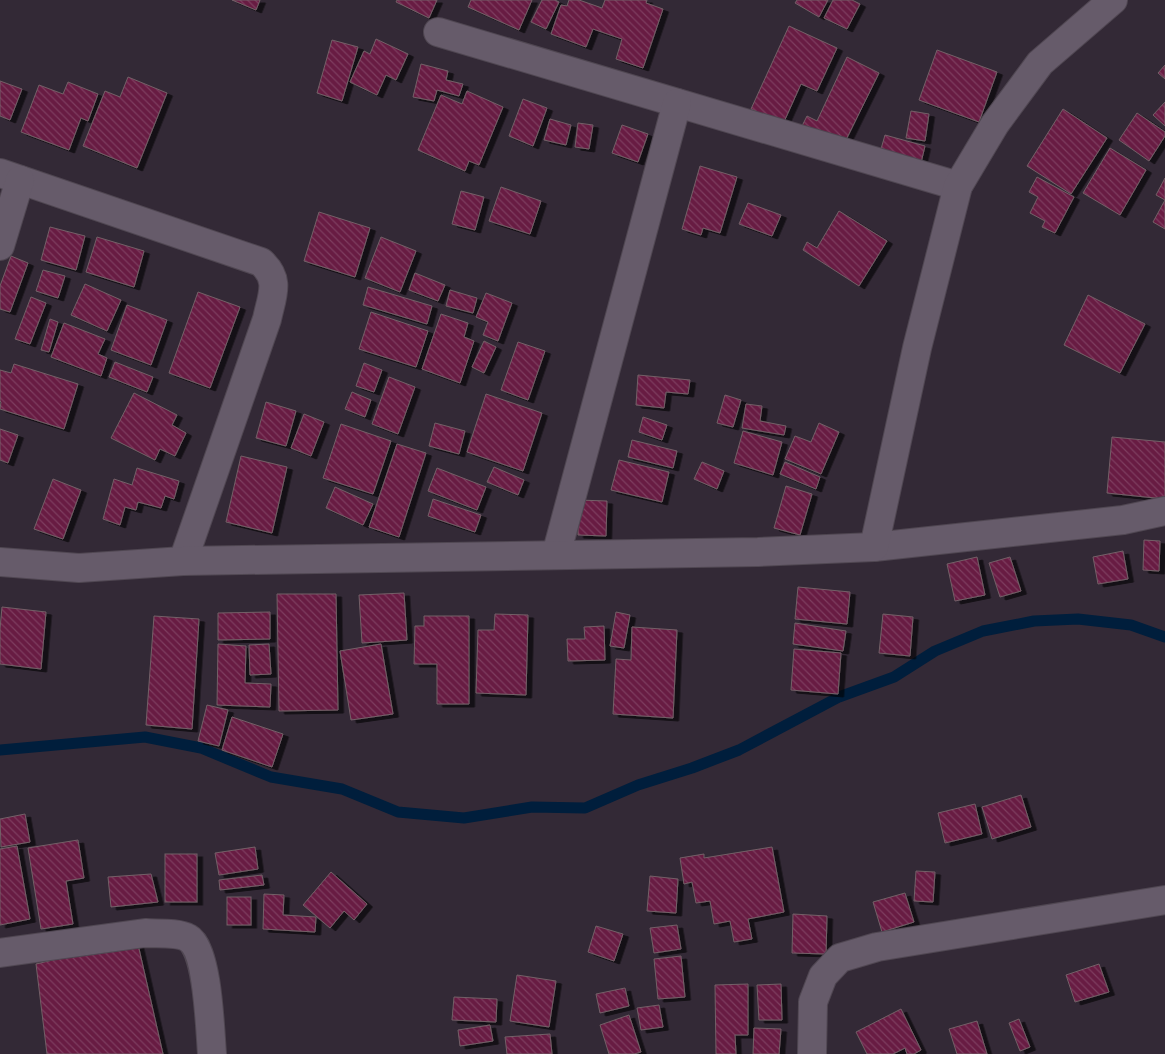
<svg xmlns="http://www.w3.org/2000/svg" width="1165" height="1054" viewBox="0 0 1165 1054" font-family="Manrope,sans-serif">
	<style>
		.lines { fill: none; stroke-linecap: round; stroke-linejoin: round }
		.stream { stroke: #001e3c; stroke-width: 11 }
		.building { fill: url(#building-back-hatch); stroke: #736067; filter: url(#shadow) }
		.street-casing { stroke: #504752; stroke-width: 30 }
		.street { stroke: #665b6a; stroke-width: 28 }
	</style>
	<defs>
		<pattern id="building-back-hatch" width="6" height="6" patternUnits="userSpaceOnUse" patternTransform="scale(1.25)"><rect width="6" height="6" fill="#671c43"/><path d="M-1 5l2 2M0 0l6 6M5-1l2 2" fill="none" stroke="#7e3d5f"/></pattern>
		<filter id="shadow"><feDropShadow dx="5.5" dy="3" stdDeviation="0" flood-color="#0009"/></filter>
	</defs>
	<rect width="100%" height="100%" fill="#332936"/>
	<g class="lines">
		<polyline class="stream" points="0,750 145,737 201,748 271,777 342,789 398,812 464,818 532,807 585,808 638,785 692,768 739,750 839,697 894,677 935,651 983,631 1034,621 1078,619 1131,625 1165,637"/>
	</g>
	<g class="building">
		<polygon points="232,0 260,0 256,10"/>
		<polygon points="397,0 437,0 429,18 396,2"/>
		<polygon points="471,0 532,0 519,30 468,7"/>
		<polygon points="542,0 555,0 559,2 546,29 531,22"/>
		<polygon points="569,0 579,0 602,8 605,0 647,0 646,3 663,9 643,68 616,59 622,39 593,29 586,47 551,34 561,5 567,6"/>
		<polygon points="797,0 828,0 819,17 795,3"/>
		<polygon points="833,0 852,0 860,4 847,29 824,18"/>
		<polygon points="789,26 837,48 817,91 801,84 783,124 751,109"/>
		<polygon points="376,39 408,54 396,80 386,75 377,95 350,82 364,51 370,54"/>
		<polygon points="332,40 358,47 342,101 317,93"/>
		<polygon points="937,50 997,72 979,122 919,100"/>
		<polygon points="847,57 879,73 843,146 802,126 807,116 817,121"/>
		<polygon points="421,64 448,71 446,80 463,84 459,96 437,90 434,101 413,97"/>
		<polygon points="1165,65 1165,79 1158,73"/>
		<polygon points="128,77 167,93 137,168 83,146 105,91 120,97"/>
		<polygon points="0,81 22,89 10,120 0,116"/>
		<polygon points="68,82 98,94 88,121 81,118 69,150 21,132 39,85 63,94"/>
		<polygon points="467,91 503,107 479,165 469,161 465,171 418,150 441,95 462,104"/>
		<polygon points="523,99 547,108 533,146 509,136"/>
		<polygon points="1165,102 1165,126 1153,115"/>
		<polygon points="1063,109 1107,138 1071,194 1027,166"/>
		<polygon points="911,111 929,114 925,141 906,138"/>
		<polygon points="1137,113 1165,132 1165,136 1149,161 1119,140"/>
		<polygon points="550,119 571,125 566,145 544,140"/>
		<polygon points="578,123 593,125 589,149 575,147"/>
		<polygon points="622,125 648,134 638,162 612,153"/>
		<polygon points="885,135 925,146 920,167 879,156"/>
		<polygon points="1110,148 1146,170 1120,215 1083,193"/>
		<polygon points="700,166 737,177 720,233 703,228 701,235 682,229"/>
		<polygon points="1037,177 1074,197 1055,233 1042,227 1045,221 1030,213 1038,197 1029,192"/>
		<polygon points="1165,178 1165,200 1156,195"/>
		<polygon points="501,187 541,201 530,234 489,221"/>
		<polygon points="461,191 484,197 475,230 452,224"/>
		<polygon points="1165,200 1165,229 1153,222"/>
		<polygon points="748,203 781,215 772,236 739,224"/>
		<polygon points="839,211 887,241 859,286 803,250 807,242 817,248"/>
		<polygon points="319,212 370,228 355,277 304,261"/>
		<polygon points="50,227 85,236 76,270 41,260"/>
		<polygon points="97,237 144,251 134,287 86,272"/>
		<polygon points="381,237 416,251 400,292 365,278"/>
		<polygon points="11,256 28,263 10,312 0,309 0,286"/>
		<polygon points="43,270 65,276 58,298 36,291"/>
		<polygon points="415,273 445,285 438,301 409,290"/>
		<polygon points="85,284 121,300 107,331 71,315"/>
		<polygon points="368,287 432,306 427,324 363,305"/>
		<polygon points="450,290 477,298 473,313 446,306"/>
		<polygon points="198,292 240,307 210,388 169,373"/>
		<polygon points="486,293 512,303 498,341 483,335 488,322 476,317"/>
		<polygon points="1088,295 1145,324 1120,373 1064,345"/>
		<polygon points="31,297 46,303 30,344 15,339"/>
		<polygon points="127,305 167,320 151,365 111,350"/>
		<polygon points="371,312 428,331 416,367 359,349"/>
		<polygon points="441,314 468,323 464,337 474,341 460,383 422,369"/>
		<polygon points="50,319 58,322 49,352 41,350"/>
		<polygon points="64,323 105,339 98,354 107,358 101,376 51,357"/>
		<polygon points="484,341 496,347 484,373 472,367"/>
		<polygon points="518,342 545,351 528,400 501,390"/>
		<polygon points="115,362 153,377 147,392 109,377"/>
		<polygon points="364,363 382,370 374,392 356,386"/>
		<polygon points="14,364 78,384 64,429 0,409 1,402 0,401 0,370 11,373"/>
		<polygon points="638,375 690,380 688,394 666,392 664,408 636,405"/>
		<polygon points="389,377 415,387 398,434 372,424"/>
		<polygon points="352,392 371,400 365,417 345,409"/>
		<polygon points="134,393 177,415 172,425 186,433 175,456 160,449 155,460 111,438"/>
		<polygon points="486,394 542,413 523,471 467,452"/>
		<polygon points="725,395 741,400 733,427 717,423"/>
		<polygon points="266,402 296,411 286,446 256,438"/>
		<polygon points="746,404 762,406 760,421 786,426 784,435 742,428"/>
		<polygon points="304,414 324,422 311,456 291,448"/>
		<polygon points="643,417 667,425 662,440 639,432"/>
		<polygon points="435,423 465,431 459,454 429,446"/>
		<polygon points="819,423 839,432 821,474 785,459 795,436 811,442"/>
		<polygon points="341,424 391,441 373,494 323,478"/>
		<polygon points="0,429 18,435 8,463 0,460"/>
		<polygon points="743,431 782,442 773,475 734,463"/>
		<polygon points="1112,437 1165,442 1165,499 1107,493"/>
		<polygon points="632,440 677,451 673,468 628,457"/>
		<polygon points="397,444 426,453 399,537 369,527"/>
		<polygon points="241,456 287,467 272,533 226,522"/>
		<polygon points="619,460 669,472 662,502 611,490"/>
		<polygon points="702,462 724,471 717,489 694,479"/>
		<polygon points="785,462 820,477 816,489 780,474"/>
		<polygon points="494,467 524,480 518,495 487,482"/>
		<polygon points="137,468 179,481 174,499 165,496 161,508 138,502 136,510 125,507 120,525 103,519 114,479 132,485"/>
		<polygon points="437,468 486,487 477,510 428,491"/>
		<polygon points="53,479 81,490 63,539 34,529"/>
		<polygon points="786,486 812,494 800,535 774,528"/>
		<polygon points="335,487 373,504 363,525 326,508"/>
		<polygon points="433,499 481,515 475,532 428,516"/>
		<polygon points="578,500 607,501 606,536 578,535"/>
		<polygon points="1144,540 1160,541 1159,571 1143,570"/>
		<polygon points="1123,551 1128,579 1098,584 1093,557"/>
		<polygon points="977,557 985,595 955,601 947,564"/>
		<polygon points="1010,557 1021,591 1000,597 989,563"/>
		<polygon points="798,587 850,592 847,624 795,619"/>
		<polygon points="404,593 407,640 362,643 359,595"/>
		<polygon points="277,594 336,594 338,710 279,711"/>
		<polygon points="2,607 46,612 41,669 0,664 0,629"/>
		<polygon points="270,612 270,639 218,640 218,613"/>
		<polygon points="616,612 630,615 624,648 610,646"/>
		<polygon points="495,614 528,615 526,695 476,693 478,630 494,630"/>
		<polygon points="883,614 913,617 910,656 879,653"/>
		<polygon points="154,616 199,619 192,729 146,725"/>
		<polygon points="424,616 469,616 469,704 437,704 437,664 414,664 415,626 424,626"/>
		<polygon points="795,623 846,631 843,651 793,644"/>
		<polygon points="604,626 605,660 568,661 567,639 585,639 584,627"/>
		<polygon points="632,627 677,630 673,718 613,714 616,659 631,660"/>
		<polygon points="218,644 246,646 245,683 271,684 270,707 217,705"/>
		<polygon points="269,644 271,674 250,675 249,645"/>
		<polygon points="381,644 393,714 351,720 340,651"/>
		<polygon points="794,649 841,653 838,694 791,690"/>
		<polygon points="207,705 228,710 219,746 198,741"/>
		<polygon points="232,717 283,734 272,767 222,750"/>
		<polygon points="1021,795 1031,827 992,839 982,807"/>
		<polygon points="975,804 982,834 945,843 938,813"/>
		<polygon points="25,814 30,842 1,847 0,819"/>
		<polygon points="78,840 84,878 66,881 73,924 41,929 28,848"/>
		<polygon points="17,846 30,919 0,925 0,849"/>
		<polygon points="255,847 258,869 219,875 215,853"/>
		<polygon points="772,847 784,912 748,919 752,939 734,942 730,921 714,924 710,901 696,903 692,882 684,884 680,858 704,854 704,858"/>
		<rect x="165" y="854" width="32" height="48"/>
		<polygon points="916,871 935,872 933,902 914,901"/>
		<polygon points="331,872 367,904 354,920 344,911 330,928 303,905"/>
		<polygon points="151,874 158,902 111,907 108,877"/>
		<polygon points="262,875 264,885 220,890 219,880"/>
		<polygon points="650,876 678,879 676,913 647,911"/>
		<polygon points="905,893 914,922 882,932 873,902"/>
		<polygon points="264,894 284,895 283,915 316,917 315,932 263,929"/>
		<rect x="227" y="897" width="24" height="28"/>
		<polygon points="793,914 827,916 826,954 792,953"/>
		<polygon points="677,925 681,949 654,953 650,928"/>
		<polygon points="596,926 623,934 614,961 588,952"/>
		<polygon points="137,940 163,1054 47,1054 36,964"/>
		<polygon points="681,956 685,997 658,999 654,959"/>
		<polygon points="1099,964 1109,992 1075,1002 1066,975"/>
		<polygon points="517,975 556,981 549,1027 510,1021"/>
		<polygon points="748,984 748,1035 735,1035 736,1054 716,1054 715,985"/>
		<polygon points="781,984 782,1020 759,1020 757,985"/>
		<polygon points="625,988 629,1006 600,1013 596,994"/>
		<polygon points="454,997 497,999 496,1022 452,1020"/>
		<polygon points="659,1005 663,1027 641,1030 637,1008"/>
		<polygon points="901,1009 921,1050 914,1054 907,1054 905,1048 893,1054 867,1054 856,1032"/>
		<polygon points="629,1015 641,1052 634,1054 609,1054 600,1025"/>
		<polygon points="1019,1019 1030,1047 1020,1051 1009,1023"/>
		<polygon points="977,1021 987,1054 957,1054 949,1029"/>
		<polygon points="490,1025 493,1041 460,1046 458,1030"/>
		<polygon points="754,1028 781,1029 779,1054 753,1054"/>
		<polygon points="550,1034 552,1054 507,1054 505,1037"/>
	</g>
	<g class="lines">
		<defs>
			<g id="street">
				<polyline points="438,32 958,186"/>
				<path d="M0,173L261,262C281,280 272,295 267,319L183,561"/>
				<polyline points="0,246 20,180"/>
				<polyline points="874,547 1123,520 1165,511"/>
				<polyline points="556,555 677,103"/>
				<polyline points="0,562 79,568 183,561 758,552 874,547 917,348 958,186 995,124 1040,63 1113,0"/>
				<path d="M0,953L145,933C156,934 178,932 188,938C208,949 210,1030 212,1054"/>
				<polyline points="812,1054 813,1002 823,976 840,958 877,947 1165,900"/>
			</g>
		</defs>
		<use href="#street" class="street-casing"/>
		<use href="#street" class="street"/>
	</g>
</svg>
